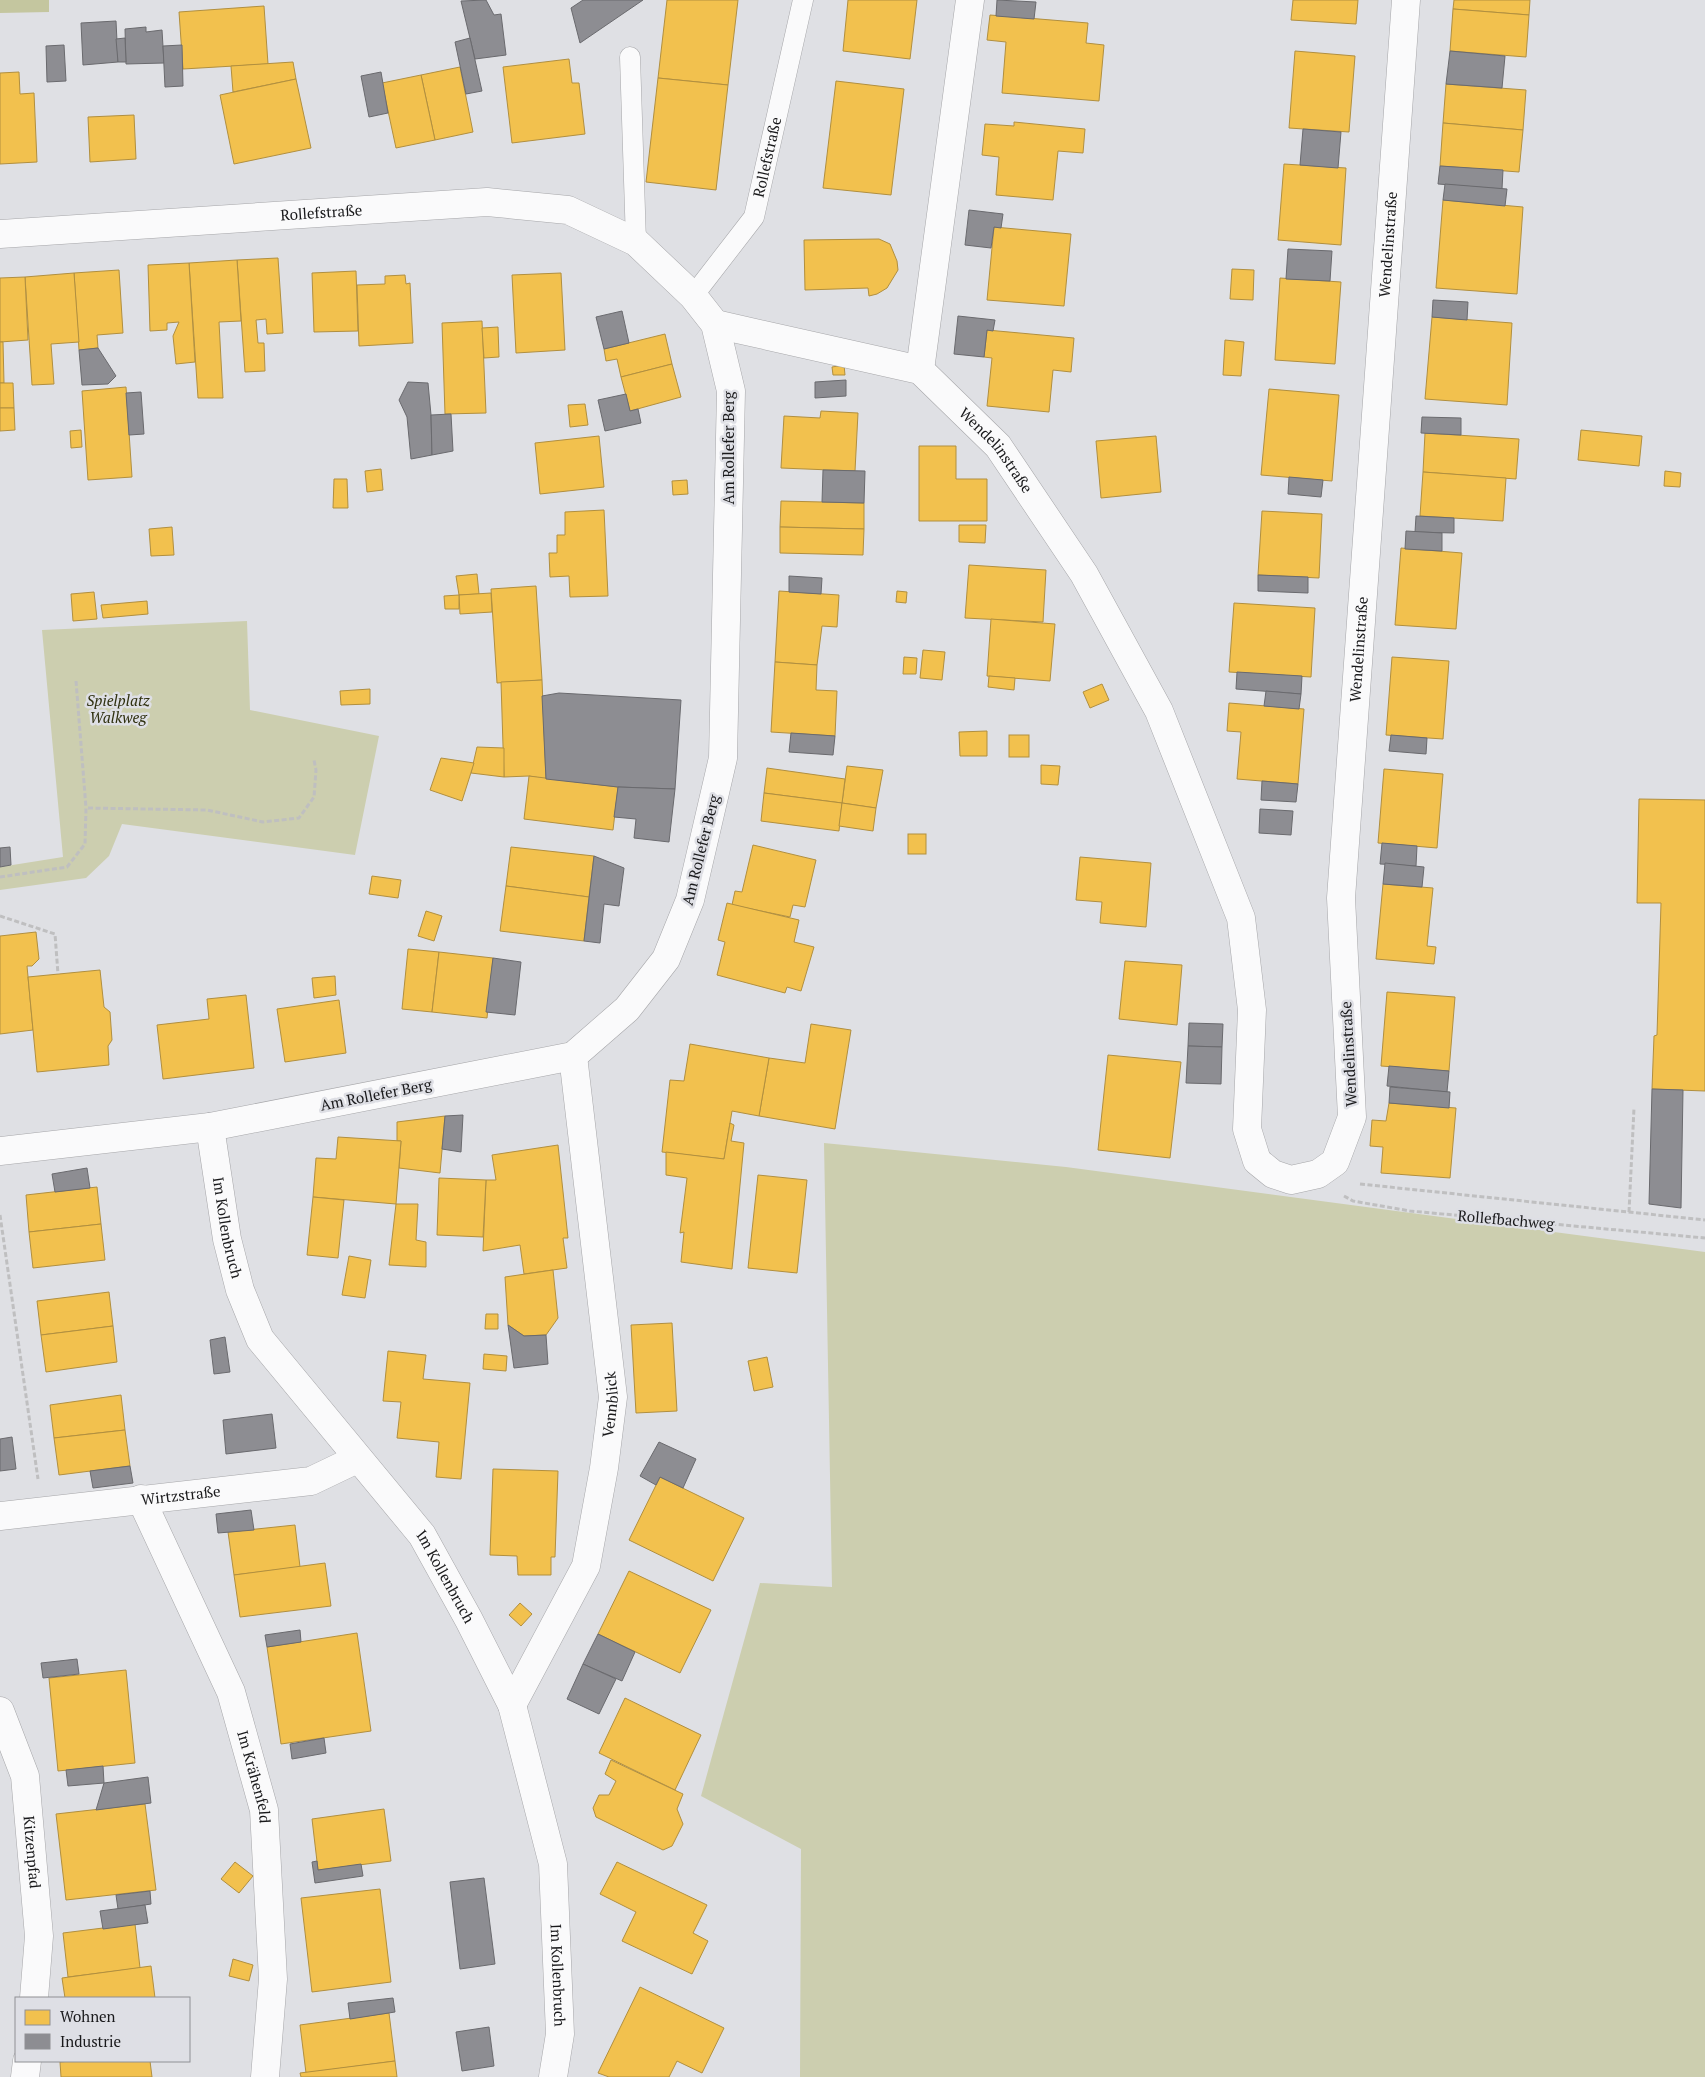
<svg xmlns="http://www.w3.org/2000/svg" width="1705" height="2077" viewBox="0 0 1705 2077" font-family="'PT Serif',serif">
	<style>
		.green { fill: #ccceaf }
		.forest { fill: #c4c69f }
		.homes { fill: #f2c14e; stroke: #b18f3f }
		.industry { fill: #8d8d92; stroke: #6a6a6e }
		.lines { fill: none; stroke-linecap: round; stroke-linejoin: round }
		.service-casing { stroke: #a6a6a9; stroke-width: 21 }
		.minor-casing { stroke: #a6a6a9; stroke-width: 29 }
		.path { stroke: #bfbfc0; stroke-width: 3; stroke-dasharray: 5 2.5; stroke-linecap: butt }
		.service { stroke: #fafafb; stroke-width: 20 }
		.minor { stroke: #fafafb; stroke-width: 28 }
		.labels { text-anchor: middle; stroke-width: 5; stroke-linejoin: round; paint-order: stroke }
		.street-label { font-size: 15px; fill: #19191b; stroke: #dedfe5 }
		.park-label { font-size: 15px; font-style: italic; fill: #2e2f0e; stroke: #dedfe5 }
	</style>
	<rect width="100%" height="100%" fill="#dfe0e4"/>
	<g class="green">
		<polygon points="247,621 250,710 379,736 355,855 122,824 109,856 86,878 0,890 0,867 63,857 42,630"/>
		<polygon points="824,1143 1066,1167 1705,1252 1705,2077 800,2077 801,1849 701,1796 760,1583 832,1587"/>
	</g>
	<polygon class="forest" points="0,0 49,0 49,12 0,13"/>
	<g class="homes">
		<polygon points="667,0 738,0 728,85 658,78"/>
		<polygon points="848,0 917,0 910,59 843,51"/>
		<polygon points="1293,0 1358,0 1356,24 1291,20"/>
		<polygon points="1454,0 1530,0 1529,15 1453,9"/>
		<polygon points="264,6 268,64 183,69 179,12"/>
		<polygon points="1453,9 1529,15 1526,57 1450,51"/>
		<polygon points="990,15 1088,23 1086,43 1104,45 1099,101 1002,93 1006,42 987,40"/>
		<polygon points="1295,51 1355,56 1349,132 1289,128"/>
		<polygon points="569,59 572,83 579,83 585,134 512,143 503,67"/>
		<polygon points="293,62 296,79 233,92 231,66"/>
		<polygon points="460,67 473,132 435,140 421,75"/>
		<polygon points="19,72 20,94 34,93 37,162 0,164 0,73"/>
		<polygon points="421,75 435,140 396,148 382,83"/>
		<polygon points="658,78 728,85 716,190 646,182"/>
		<polygon points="296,79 311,148 234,164 220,95"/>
		<polygon points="836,81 904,89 891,195 823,188"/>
		<polygon points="1446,84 1526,90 1523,130 1443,123"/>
		<polygon points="134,115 136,159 90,162 88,117"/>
		<polygon points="1014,122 1085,129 1083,153 1058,151 1053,200 996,195 999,157 982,155 985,124 1014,126"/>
		<polygon points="1443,123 1523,130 1519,172 1440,166"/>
		<polygon points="1284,164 1346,168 1341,245 1278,240"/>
		<polygon points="1443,200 1523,207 1517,294 1436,288"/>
		<polygon points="994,227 1071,234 1064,306 987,300"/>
		<polygon points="879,239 890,244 897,261 898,270 887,288 877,294 869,296 868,288 805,290 804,240"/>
		<polygon points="278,258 283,333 267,334 266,319 256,320 258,343 264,343 265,371 245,372 237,260"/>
		<polygon points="237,260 241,321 219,322 223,398 198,398 189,263"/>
		<polygon points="189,263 195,362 176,364 173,336 179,322 167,323 167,330 150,331 148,265"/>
		<polygon points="1232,269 1254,270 1253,300 1230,299"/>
		<polygon points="119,270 123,333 97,335 98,348 79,350 74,273"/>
		<polygon points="356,271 358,331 314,332 312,273"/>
		<polygon points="74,273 79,342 51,344 54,384 32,385 25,277"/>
		<polygon points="561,273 565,350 516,353 512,275"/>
		<polygon points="405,275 406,284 410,283 413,343 359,346 357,285 385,284 385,276"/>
		<polygon points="25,277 28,340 0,342 0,278"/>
		<polygon points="1280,278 1341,282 1335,364 1275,360"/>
		<polygon points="1432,317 1512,323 1507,405 1425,399"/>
		<polygon points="482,321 486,413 445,414 442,323"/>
		<polygon points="498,327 499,357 484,358 482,328"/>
		<polygon points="987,330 1074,338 1071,372 1053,370 1049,412 987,406 992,358 984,357"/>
		<polygon points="665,334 672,364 621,377 617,359 606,361 604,349"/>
		<polygon points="1225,340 1244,342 1241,376 1223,375"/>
		<polygon points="0,342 3,342 4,383 0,383"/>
		<polygon points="672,364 681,397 630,411 621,377"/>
		<polygon points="844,365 845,375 833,375 832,367"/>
		<polygon points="0,383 13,383 14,408 0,408"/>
		<polygon points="126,387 132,477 88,480 82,391"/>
		<polygon points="1269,389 1339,395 1332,481 1261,475"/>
		<polygon points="585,404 588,425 570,427 568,405"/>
		<polygon points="0,408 14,408 15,430 0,431"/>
		<polygon points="821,411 858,413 855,471 781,468 784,416 820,418"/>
		<polygon points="81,430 82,447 71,448 70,431"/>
		<polygon points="1581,430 1642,436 1639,466 1578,460"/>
		<polygon points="1425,433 1519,439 1516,479 1423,472"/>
		<polygon points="599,436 604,487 540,494 535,443"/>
		<polygon points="1156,436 1161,492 1101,498 1096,441"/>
		<polygon points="919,446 956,446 956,479 987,479 987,521 919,521"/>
		<polygon points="381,469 383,490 367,492 365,471"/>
		<polygon points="1665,471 1681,473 1680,487 1664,486"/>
		<polygon points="1423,472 1506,478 1503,521 1420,516"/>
		<polygon points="334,479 347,479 348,508 333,508"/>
		<polygon points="687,480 688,494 673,495 672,481"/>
		<polygon points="781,501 864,503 864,529 780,527"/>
		<polygon points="604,510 608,596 570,597 569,576 550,577 549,553 557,553 557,535 565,535 565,512"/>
		<polygon points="1262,511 1322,514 1319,578 1258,575"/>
		<polygon points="959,525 986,525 985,543 959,542"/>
		<polygon points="172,527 174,555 151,556 149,529"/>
		<polygon points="780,527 864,529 863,555 780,553"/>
		<polygon points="1401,548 1462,553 1456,629 1395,625"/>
		<polygon points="969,565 1046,570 1043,622 965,618"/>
		<polygon points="477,574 479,594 459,595 456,576"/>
		<polygon points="536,586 542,680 497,683 491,589"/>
		<polygon points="779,591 839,595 837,627 822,626 817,665 775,662"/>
		<polygon points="897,591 907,592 906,603 896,602"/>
		<polygon points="94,592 97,619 73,621 71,594"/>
		<polygon points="491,593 492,612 460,614 459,595"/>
		<polygon points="459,595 459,609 445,609 444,596"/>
		<polygon points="147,601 148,614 103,618 101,605"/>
		<polygon points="1234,603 1315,608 1311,677 1229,672"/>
		<polygon points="991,619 1055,624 1050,681 987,676"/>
		<polygon points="923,650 945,652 942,680 920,678"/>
		<polygon points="904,657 917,658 916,674 903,674"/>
		<polygon points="1392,657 1449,661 1443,739 1386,735"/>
		<polygon points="775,662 817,665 816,690 837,691 835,736 771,732"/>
		<polygon points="989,676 1015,678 1014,690 988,687"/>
		<polygon points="542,680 546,779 529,776 504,777 501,682"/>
		<polygon points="1102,684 1109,700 1090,708 1083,692"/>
		<polygon points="370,689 370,704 341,705 340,691"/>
		<polygon points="1229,703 1304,709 1298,784 1237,779 1241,732 1227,731"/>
		<polygon points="987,731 987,756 960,756 959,732"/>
		<rect x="1009" y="735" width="20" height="22"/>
		<polygon points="477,747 504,748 504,777 471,773"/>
		<polygon points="441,758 474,763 462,801 430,790"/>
		<polygon points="1041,765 1060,766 1058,785 1041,784"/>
		<polygon points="847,766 883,770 876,808 842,803"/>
		<polygon points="767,768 845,779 842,803 764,793"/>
		<polygon points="1384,769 1443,774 1437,848 1378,843"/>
		<polygon points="529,776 618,787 613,830 524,819"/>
		<polygon points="764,793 842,803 839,831 761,821"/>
		<polygon points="1639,799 1705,800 1705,1091 1652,1089 1654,1036 1657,1035 1661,903 1637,903"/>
		<polygon points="842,803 876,808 873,831 839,826"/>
		<rect x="908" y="834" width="18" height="20"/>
		<polygon points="753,845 816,860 805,907 793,905 790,917 732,905 735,891 742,892"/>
		<polygon points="511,847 594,856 589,897 506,886"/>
		<polygon points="1080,857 1151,863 1146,927 1100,923 1102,902 1076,900"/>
		<polygon points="372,876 401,880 398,898 369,894"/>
		<polygon points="1383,884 1433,888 1427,946 1436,947 1434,964 1376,959"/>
		<polygon points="506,886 589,897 584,941 500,931"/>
		<polygon points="727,903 799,920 794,942 814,947 801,991 787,987 785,993 717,975 725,942 718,940"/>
		<polygon points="426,911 442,916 434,941 418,936"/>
		<polygon points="36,932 39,959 32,966 27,966 33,1030 0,1034 0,936"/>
		<polygon points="408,949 439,952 432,1012 402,1009"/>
		<polygon points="439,952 493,958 487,1018 432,1012"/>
		<polygon points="1125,961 1182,965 1177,1025 1119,1019"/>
		<polygon points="100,970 104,1007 110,1012 112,1040 108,1046 109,1065 37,1072 28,977"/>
		<polygon points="335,976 336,995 314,998 312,978"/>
		<polygon points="1387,992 1455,997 1449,1071 1381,1066"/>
		<polygon points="246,995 254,1068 163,1079 157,1025 209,1019 207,999"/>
		<polygon points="339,1000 346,1053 285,1062 277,1009"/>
		<polygon points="811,1024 851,1030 835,1129 759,1116 769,1058 805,1063"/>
		<polygon points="690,1044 769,1058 759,1116 732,1111 724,1159 662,1152 670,1080 684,1081"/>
		<polygon points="1108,1055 1181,1062 1170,1158 1098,1150"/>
		<polygon points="1389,1103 1456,1108 1450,1178 1381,1173 1383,1147 1370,1146 1372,1120 1386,1121"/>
		<polygon points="445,1116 440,1173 399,1168 401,1141 397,1141 397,1122"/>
		<polygon points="730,1123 734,1125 731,1141 744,1143 732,1269 681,1262 684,1232 680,1233 687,1178 666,1175 666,1152 724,1159"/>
		<polygon points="338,1137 401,1141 396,1204 313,1197 316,1158 336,1159"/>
		<polygon points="558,1145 568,1238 563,1238 567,1268 524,1274 520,1245 483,1251 486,1180 496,1180 492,1155"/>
		<polygon points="758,1175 807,1180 797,1273 748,1268"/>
		<polygon points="439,1178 486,1180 483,1237 437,1235"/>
		<polygon points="97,1187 101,1224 29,1232 26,1195"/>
		<polygon points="313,1197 344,1200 338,1258 307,1255"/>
		<polygon points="396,1204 418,1204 416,1240 426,1242 426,1267 389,1265"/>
		<polygon points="101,1224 105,1260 33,1268 29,1232"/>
		<polygon points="349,1256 371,1260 365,1298 342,1295"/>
		<polygon points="553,1270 558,1318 546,1335 524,1336 508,1325 505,1277"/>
		<polygon points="109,1292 113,1326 41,1335 37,1301"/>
		<polygon points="486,1314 498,1314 498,1329 485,1329"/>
		<polygon points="672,1323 677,1411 636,1413 631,1325"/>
		<polygon points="113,1326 117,1362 46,1372 41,1335"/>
		<polygon points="388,1351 426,1355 423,1379 470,1383 461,1479 436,1477 439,1442 397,1438 401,1402 383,1401"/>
		<polygon points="484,1354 507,1356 506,1371 483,1369"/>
		<polygon points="767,1357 773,1387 754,1391 748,1361"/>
		<polygon points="121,1395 125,1430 54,1438 50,1405"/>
		<polygon points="125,1430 130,1466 59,1475 54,1438"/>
		<polygon points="493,1469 558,1471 555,1557 551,1557 551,1575 518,1575 517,1556 490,1555"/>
		<polygon points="660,1477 744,1518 713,1581 629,1540"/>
		<polygon points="295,1525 300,1567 234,1575 228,1532"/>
		<polygon points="325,1563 331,1606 240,1617 234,1575"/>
		<polygon points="629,1571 711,1610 680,1673 598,1634"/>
		<polygon points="520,1603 532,1614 521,1626 509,1615"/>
		<polygon points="357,1633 371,1731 281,1744 267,1647"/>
		<polygon points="126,1670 135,1763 58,1771 49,1678"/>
		<polygon points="625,1698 701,1735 675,1790 599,1753"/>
		<polygon points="611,1760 683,1794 677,1809 683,1824 672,1846 663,1850 596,1817 593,1808 599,1795 609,1795 616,1781 605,1774"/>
		<polygon points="145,1804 156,1890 66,1900 56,1814"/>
		<polygon points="384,1809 391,1861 318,1870 312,1819"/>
		<polygon points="235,1862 253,1876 239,1893 221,1879"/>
		<polygon points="617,1862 707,1905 693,1933 708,1941 692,1974 622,1941 636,1912 600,1894"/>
		<polygon points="380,1889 391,1982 312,1992 301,1898"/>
		<polygon points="135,1924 140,1968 68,1977 63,1933"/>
		<polygon points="233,1959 253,1965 249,1981 229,1976"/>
		<polygon points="151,1966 155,1998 65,1998 62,1978"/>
		<polygon points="640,1987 724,2028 702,2073 677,2061 669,2077 609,2077 598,2073"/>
		<polygon points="389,2013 395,2061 306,2073 300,2025"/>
		<polygon points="70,2061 150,2061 152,2077 61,2077 60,2062"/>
		<polygon points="395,2061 397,2077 301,2077 300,2073"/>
	</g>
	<g class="industry">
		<polygon points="486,0 494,15 501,14 506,55 475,59 461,1"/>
		<polygon points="583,0 643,0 580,43 571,8"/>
		<polygon points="997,0 1036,2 1034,19 996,16"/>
		<polygon points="116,21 118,62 83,65 81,23"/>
		<polygon points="146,27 146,32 162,30 164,63 126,64 125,29"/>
		<polygon points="125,38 126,62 118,62 116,39"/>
		<polygon points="470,38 482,91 466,94 455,42"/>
		<polygon points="64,45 66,81 47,82 46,46"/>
		<polygon points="182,45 183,86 165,87 163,46"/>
		<polygon points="1450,51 1505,56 1502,88 1446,84"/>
		<polygon points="381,72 388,113 369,117 361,76"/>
		<polygon points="1303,129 1341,132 1338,168 1300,165"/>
		<polygon points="1440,166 1503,170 1502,189 1438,184"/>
		<polygon points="1445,184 1507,189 1505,206 1443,200"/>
		<polygon points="969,210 1003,214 1001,228 994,227 991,248 965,245"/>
		<polygon points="1288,249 1332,251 1330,281 1286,279"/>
		<polygon points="1433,300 1468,302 1467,320 1432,317"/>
		<polygon points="622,311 629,343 604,349 596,317"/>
		<polygon points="958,316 995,320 993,331 987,330 984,357 954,354"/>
		<polygon points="98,348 116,376 108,384 82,385 79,350"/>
		<polygon points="846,380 846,396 815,398 815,382"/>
		<polygon points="408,382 428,383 431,415 432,455 411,459 407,417 399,400"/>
		<polygon points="141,392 144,434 129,435 126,393"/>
		<polygon points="626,394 630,411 638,409 641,423 605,431 598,400"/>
		<polygon points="451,414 453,451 432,455 431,415"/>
		<polygon points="1422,417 1461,418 1461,435 1421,433"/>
		<polygon points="823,470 865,471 864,503 822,502"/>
		<polygon points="1289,477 1323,480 1321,497 1288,494"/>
		<polygon points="1416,516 1454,518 1454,533 1415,532"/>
		<polygon points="1406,531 1442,533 1442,551 1405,549"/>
		<polygon points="1258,575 1308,577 1308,593 1258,591"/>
		<polygon points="789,576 822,578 821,594 789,592"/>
		<polygon points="1237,672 1302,676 1301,694 1236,689"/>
		<polygon points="1266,691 1301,694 1299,709 1264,706"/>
		<polygon points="559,693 681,700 675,789 618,787 546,779 542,696"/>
		<polygon points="791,733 835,736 833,755 789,752"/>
		<polygon points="1391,735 1427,738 1426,754 1389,751"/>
		<polygon points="1262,781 1298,784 1296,802 1261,800"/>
		<polygon points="618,787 675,789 669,842 634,838 636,819 614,817"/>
		<polygon points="1260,809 1293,811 1291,835 1259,833"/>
		<polygon points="1382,843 1417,846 1416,866 1380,864"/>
		<polygon points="10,847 11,865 0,867 0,848"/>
		<polygon points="594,856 624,868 619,906 604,904 600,943 584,941"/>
		<polygon points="1385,863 1424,867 1422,887 1383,884"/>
		<polygon points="493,958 521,962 515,1015 486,1012"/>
		<polygon points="1189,1023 1223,1024 1222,1047 1188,1046"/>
		<polygon points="1188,1046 1222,1047 1221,1084 1186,1083"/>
		<polygon points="1389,1066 1449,1071 1447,1092 1387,1086"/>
		<polygon points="1390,1087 1450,1092 1449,1108 1389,1103"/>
		<polygon points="1652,1089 1683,1090 1681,1208 1649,1204"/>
		<polygon points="463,1115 461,1152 442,1149 445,1116"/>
		<polygon points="87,1168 90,1188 55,1192 52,1174"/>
		<polygon points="508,1325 524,1336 546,1335 548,1364 514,1368"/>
		<polygon points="225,1337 230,1372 214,1374 210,1340"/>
		<polygon points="272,1414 276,1448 226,1454 223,1420"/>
		<polygon points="12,1437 16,1469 0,1471 0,1439"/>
		<polygon points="659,1442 696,1459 683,1488 660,1477 656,1485 640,1476"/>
		<polygon points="130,1466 133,1483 93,1488 90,1471"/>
		<polygon points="251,1510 254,1530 218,1533 216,1514"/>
		<polygon points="300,1630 301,1642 267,1647 265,1635"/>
		<polygon points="598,1634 635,1652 622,1681 583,1664"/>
		<polygon points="77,1659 79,1674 43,1678 41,1663"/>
		<polygon points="583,1664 616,1679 599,1714 567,1699"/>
		<polygon points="324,1738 326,1753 292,1759 290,1744"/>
		<polygon points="103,1766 104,1783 68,1786 66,1770"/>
		<polygon points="148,1777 151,1803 96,1810 104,1783"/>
		<polygon points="317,1861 318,1870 361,1864 363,1876 315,1883 312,1862"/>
		<polygon points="484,1878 495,1964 460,1969 450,1882"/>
		<polygon points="150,1891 151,1904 118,1909 116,1895"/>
		<polygon points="145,1905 148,1923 103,1929 100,1911"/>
		<polygon points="393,1998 395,2012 350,2019 348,2003"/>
		<polygon points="489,2027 494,2066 462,2071 456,2032"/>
	</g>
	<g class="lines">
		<defs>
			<g id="service">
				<polyline points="630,57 636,242"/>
				<path id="s1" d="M693,296L754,217L803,0"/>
			</g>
			<g id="minor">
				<path id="s2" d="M0,234L487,202L568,210L636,242L693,296L715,324L731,391L723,758L690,900L666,959L627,1009L573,1056L210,1127L0,1151"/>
				<path id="s3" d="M715,324L920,370L998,446L1084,574L1159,711L1241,918L1252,1010L1247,1129L1257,1161L1273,1174L1291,1180L1318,1174L1335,1162L1352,1117L1341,898L1406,0"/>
				<polyline points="920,370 970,0"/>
				<path id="s4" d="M210,1127L227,1239L240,1290L260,1339L422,1535L469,1620L512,1705L553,1864L560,2034L553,2077"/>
				<path id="s5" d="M141,1499L231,1692L264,1810L273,1979L265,2077"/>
				<path id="s6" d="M0,1516L311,1481L357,1459"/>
				<path id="s7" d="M512,1705L586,1566L604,1468L613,1397L573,1056"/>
				<path id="s8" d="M0,1711L25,1776L39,1936L34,1998"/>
				<polyline points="25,2077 27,2061"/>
			</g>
		</defs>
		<use href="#service" class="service-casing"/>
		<use href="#minor" class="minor-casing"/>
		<g class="path">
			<polyline points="76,681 86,808"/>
			<polyline points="0,877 67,867 85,844 86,808 207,810 263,822 299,818 314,797 316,770 314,760"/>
			<polyline points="0,916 55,934 58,974"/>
			<polyline points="1360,1184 1705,1220"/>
			<polyline points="1344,1196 1353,1201 1410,1211 1705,1238"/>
			<polyline points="1629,1212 1634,1108"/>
			<polyline points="0,1215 38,1479"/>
		</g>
		<use href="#service" class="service"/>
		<use href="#minor" class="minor"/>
	</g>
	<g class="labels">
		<g class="street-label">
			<text dy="5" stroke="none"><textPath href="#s1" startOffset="161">Rollefstraße</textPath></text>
			<text dy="5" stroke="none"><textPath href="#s2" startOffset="322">Rollefstraße</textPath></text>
			<text dy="5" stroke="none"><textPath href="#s3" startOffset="2108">Wendelinstraße</textPath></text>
			<text transform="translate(729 448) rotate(-90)" y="5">Am Rollefer Berg</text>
			<text dy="5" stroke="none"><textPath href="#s3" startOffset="321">Wendelinstraße</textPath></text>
			<text dy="5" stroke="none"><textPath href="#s3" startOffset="1702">Wendelinstraße</textPath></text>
			<text transform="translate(701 850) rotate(-76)" y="5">Am Rollefer Berg</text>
			<text transform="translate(1349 1054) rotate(-93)" y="5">Wendelinstraße</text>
			<text transform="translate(376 1095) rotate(-11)" y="5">Am Rollefer Berg</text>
			<text transform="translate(1506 1220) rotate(5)" y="5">Rollefbachweg</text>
			<text dy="5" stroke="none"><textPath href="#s4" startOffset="102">Im Kollenbruch</textPath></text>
			<text dy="5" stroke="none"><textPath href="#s7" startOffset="321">Vennblick</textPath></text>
			<text dy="5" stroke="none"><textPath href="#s6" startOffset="182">Wirtzstraße</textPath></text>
			<text dy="5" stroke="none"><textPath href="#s4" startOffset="521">Im Kollenbruch</textPath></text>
			<text dy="5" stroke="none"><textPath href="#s5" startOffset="301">Im Krähenfeld</textPath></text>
			<text dy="5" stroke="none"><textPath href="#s8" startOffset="146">Kitzenpfad</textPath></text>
			<text dy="5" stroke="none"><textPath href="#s4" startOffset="941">Im Kollenbruch</textPath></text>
		</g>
		<g class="park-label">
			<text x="118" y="706">Spielplatz<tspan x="118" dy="17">Walkweg</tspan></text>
		</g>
	</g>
	<rect x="15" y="1997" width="175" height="65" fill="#dedfe5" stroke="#8f9094"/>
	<rect x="25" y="2010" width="25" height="15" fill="#f2c14e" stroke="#8f9094"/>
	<text x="60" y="2022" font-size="15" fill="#19191b">Wohnen</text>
	<rect x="25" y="2034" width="25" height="15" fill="#8d8d92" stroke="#8f9094"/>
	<text x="60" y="2047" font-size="15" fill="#19191b">Industrie</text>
</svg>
